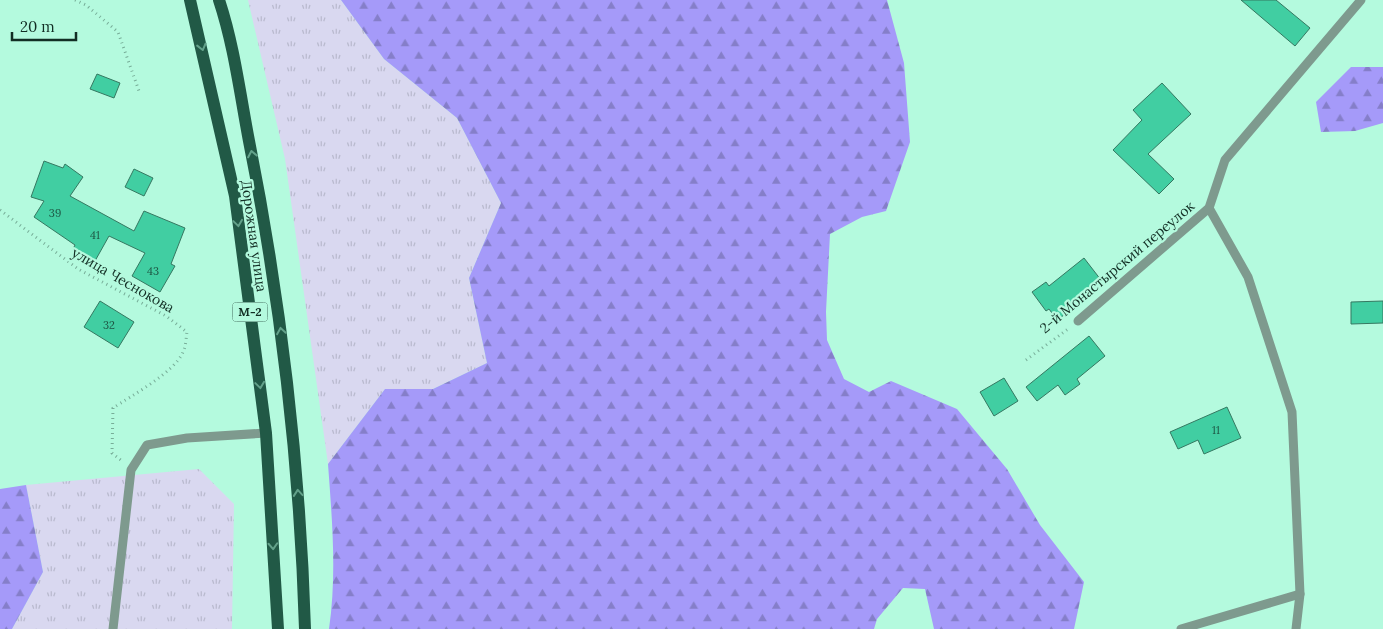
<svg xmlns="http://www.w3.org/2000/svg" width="1383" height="629" viewBox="0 0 1383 629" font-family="Lora,serif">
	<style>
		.grass { fill: url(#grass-tufts) }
		.forest { fill: url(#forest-firs) }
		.building { fill: #41cea2; stroke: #357861 }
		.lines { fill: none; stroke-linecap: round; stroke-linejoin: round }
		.path { stroke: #77ad98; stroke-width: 3; stroke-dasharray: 1 4; stroke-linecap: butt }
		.service { stroke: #7e9a8e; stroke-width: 9 }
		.primary { stroke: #215946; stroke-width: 12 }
		.oneway { stroke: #63a18a }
		.labels { text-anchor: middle; stroke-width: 4.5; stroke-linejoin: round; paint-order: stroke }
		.number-label { font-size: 11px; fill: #1e5644 }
		.shield { fill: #b4fade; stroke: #436b5c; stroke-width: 1 }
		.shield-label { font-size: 12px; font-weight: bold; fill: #122e24 }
		.street-label { font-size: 14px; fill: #122e24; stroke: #b4fade }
	</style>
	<defs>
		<pattern id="grass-tufts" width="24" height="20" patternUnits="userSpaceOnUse" patternTransform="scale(1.25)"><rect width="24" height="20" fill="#d9d8f0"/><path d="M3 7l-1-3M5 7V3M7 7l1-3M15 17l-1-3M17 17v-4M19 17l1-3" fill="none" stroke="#b9bace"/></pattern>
		<pattern id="forest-firs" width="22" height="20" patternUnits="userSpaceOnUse" patternTransform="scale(1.25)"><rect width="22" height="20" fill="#a59af9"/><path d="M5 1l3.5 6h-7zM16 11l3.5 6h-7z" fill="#857ec9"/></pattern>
	</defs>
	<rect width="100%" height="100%" fill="#b4fade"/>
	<g class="grass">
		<polygon points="248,0 341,0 384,59 457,118 501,203 469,278 487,363 433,389 385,389 328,464 285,159"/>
		<polygon points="199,469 234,504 232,629 12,629 43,572 26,485"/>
	</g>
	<g class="forest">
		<path d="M341,0H887L904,63L910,142L886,211L862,217L830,234L826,312L827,340L844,379L869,392L891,381L957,409L1007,469L1040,525L1084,582L1074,629H934L925,589L903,588L877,619L874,629H329C337,574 332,519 328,464L385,389H433L487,363L469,278L501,203L457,118L384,59Z"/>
		<polygon points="1351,67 1383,67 1383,123 1355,131 1321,132 1316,102"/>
		<polygon points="26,485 43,572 12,629 0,629 0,489"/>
	</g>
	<g class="building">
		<polygon points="1241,0 1276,0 1310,28 1295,46"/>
		<polygon points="97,74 120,83 114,98 90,89"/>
		<polygon points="1162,83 1191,114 1148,154 1174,179 1159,194 1113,150 1142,120 1133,110"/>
		<polygon points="44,161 63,168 65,164 83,177 70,196 134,231 144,211 185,228 171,264 175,266 160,292 132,276 145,253 109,236 95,261 73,249 75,245 34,217 44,201 31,197"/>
		<polygon points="134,169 153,178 144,196 125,187"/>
		<polygon points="1084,258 1101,280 1075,301 1078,305 1057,320 1049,309 1046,311 1032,292 1046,282 1049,286"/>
		<polygon points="100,301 134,322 118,348 84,327"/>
		<polygon points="1383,301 1383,323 1351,324 1351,302"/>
		<polygon points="1089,336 1105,356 1077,379 1080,384 1065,395 1058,385 1037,401 1026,387"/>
		<polygon points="1004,378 1018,401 994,416 980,392"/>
		<polygon points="1227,407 1241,438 1204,454 1198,440 1178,449 1170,432"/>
	</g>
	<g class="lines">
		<g class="path">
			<polyline points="75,0 86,5 118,32 139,91"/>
			<path d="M0,210L78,269L166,316L187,332C186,338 186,346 183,352C175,372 131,396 113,408L112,453L122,461"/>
			<polyline points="1026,360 1068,329"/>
		</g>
		<g class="service">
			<polyline points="1209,208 1248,277 1292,412 1300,594 1296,629"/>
			<polyline points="1078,321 1209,208 1225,160 1361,0"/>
			<polyline points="113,629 131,470 147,445 187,438 266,433"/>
			<polyline points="1181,629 1300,594"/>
		</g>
		<g class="primary">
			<polyline points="190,0 235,196 266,433 278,629"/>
			<path d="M219,0C234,45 240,94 249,141C281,302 300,465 305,629"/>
		</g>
	</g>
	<defs><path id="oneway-chevron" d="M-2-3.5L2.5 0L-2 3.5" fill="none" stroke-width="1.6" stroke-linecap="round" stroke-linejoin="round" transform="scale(1.25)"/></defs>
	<g class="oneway">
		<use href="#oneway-chevron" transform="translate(202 47) rotate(76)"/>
		<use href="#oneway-chevron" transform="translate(252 154) rotate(-101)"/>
		<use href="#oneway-chevron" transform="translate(238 223) rotate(82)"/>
		<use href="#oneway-chevron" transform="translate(281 331) rotate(-99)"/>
		<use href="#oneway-chevron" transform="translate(260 385) rotate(82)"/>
		<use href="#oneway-chevron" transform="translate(298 493) rotate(-95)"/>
		<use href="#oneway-chevron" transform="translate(273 546) rotate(87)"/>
	</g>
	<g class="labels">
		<g class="number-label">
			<text x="55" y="217">39</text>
			<text x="95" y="239">41</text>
			<text x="153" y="275">43</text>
			<text x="109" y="329">32</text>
			<text x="1216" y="434">11</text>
		</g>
		<rect class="shield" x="232.5" y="302.5" width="35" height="19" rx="4"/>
		<g class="shield-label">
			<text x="250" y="316">М-2</text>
		</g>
		<g class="street-label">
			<text transform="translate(254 236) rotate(82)" y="5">Дорожная улица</text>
			<text transform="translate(1117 267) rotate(-40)" y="5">2-й Монастырский переулок</text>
			<text transform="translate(123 280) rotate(30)" y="5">улица Чеснокова</text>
		</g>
	</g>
	<path d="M12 32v8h64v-8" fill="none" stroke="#122e24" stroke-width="2.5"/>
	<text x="20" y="32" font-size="15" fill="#122e24" stroke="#b4fade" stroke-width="4" paint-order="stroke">20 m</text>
</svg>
